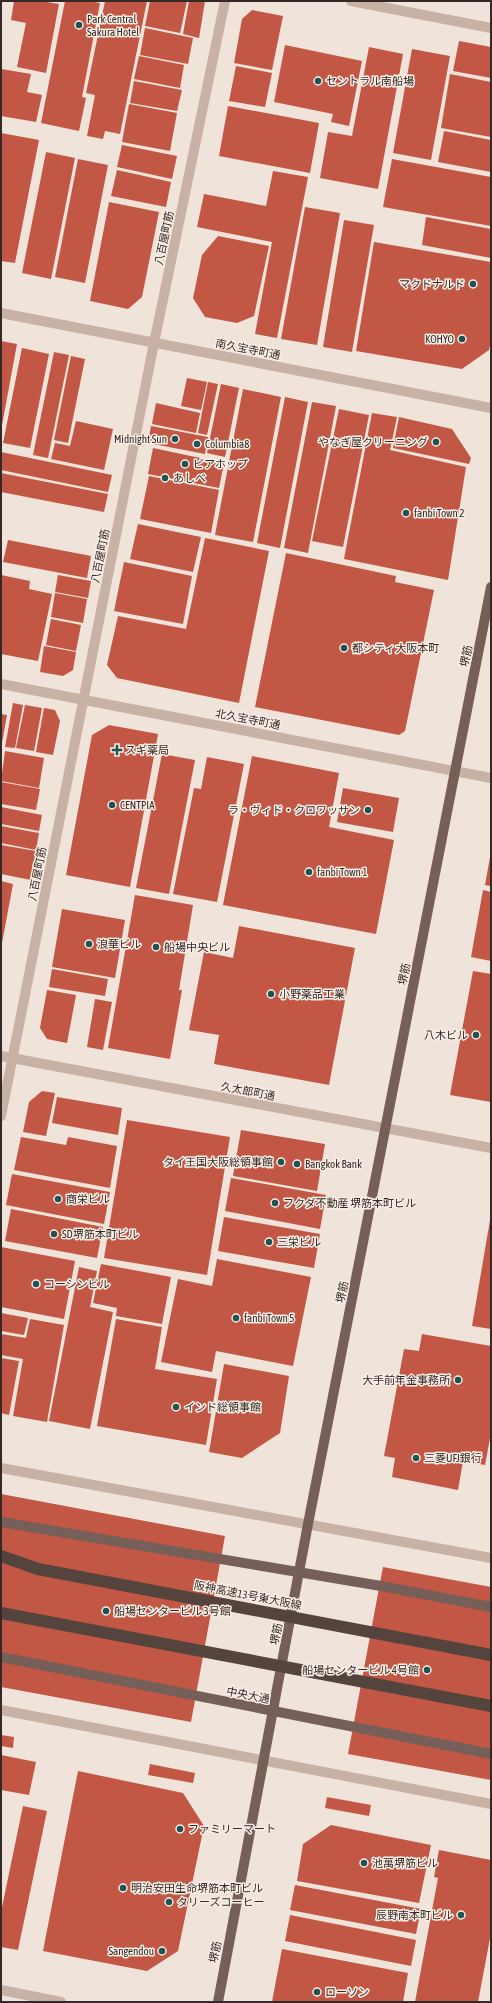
<svg xmlns="http://www.w3.org/2000/svg" width="492" height="2003" viewBox="0 0 492 2003" font-family="'Asap Condensed','Noto Sans JP',sans-serif">
	<style>
		.building { fill: #c35745 }
		.lines { fill: none; stroke-linecap: round; stroke-linejoin: round }
		.minor { stroke: #c8b2a6; stroke-width: 10 }
		.major { stroke: #765f58; stroke-width: 10 }
		.highway { stroke: #55433e; stroke-width: 12 }
		.major-bridge { stroke: #765f58; stroke-width: 10 }
		.highway-bridge { stroke: #55433e; stroke-width: 12 }
		.poi-dot { fill: #1d5453; stroke: #f8eee5; stroke-width: 1.5 }
		.labels { text-anchor: middle; stroke-width: 3; stroke-linejoin: round; paint-order: stroke }
		.poi-label { font-size: 11px; fill: #342926; stroke: #f8eee5; text-anchor: start }
		.street-label { font-size: 11px; fill: #342926; stroke: #f8eee5 }
	</style>
	<rect width="100%" height="100%" fill="#f0e3d9"/>
	<g class="building">
		<polygon points="14,1 41,1 59,4 46,73 17,67 26,23 11,20"/>
		<polygon points="65,1 88,1 100,3 82,97 86,98 79,131 41,123"/>
		<polygon points="105,1 147,1 120,134 105,131 103,139 87,136 95,95 86,93"/>
		<polygon points="150,1 187,1 180,33 145,26"/>
		<polygon points="189,1 205,1 199,38 183,34"/>
		<polygon points="252,10 283,16 272,70 234,63 242,19"/>
		<polygon points="145,28 193,38 188,64 140,55"/>
		<polygon points="459,41 491,47 491,78 453,71"/>
		<polygon points="285,45 362,61 349,126 331,122 333,114 274,102"/>
		<polygon points="369,47 403,54 378,189 320,178 328,132 352,136"/>
		<polygon points="412,49 450,56 431,160 393,153"/>
		<polygon points="139,56 184,65 180,88 134,79"/>
		<polygon points="236,66 272,73 265,107 229,101"/>
		<polygon points="1,69 31,74 27,92 42,95 36,122 1,116"/>
		<polygon points="450,74 491,82 491,137 441,128"/>
		<polygon points="134,81 182,90 177,111 130,103"/>
		<polygon points="129,104 177,113 170,151 122,142"/>
		<polygon points="228,106 319,123 310,173 219,156"/>
		<polygon points="444,131 491,140 491,172 438,162"/>
		<polygon points="1,133 39,140 15,263 1,261"/>
		<polygon points="122,145 177,156 172,179 117,167"/>
		<polygon points="46,152 75,158 51,279 22,273"/>
		<polygon points="78,159 108,165 85,283 55,277"/>
		<polygon points="392,159 491,177 491,226 383,207"/>
		<polygon points="117,170 171,182 166,207 111,196"/>
		<polygon points="273,171 308,177 277,338 255,334 272,242 197,227 204,194 266,206"/>
		<polygon points="109,202 159,212 142,297 128,309 90,301"/>
		<polygon points="305,207 340,213 317,345 281,339"/>
		<polygon points="426,217 491,229 491,258 422,245"/>
		<polygon points="344,220 374,225 352,352 323,347"/>
		<polygon points="218,236 269,246 254,316 237,323 205,317 193,298 202,255"/>
		<polygon points="374,242 491,262 491,340 489,350 462,369 356,351"/>
		<polygon points="1,341 17,344 2,425 1,425"/>
		<polygon points="22,348 49,354 30,448 3,443"/>
		<polygon points="54,352 69,355 48,458 33,455"/>
		<polygon points="71,356 85,359 68,443 54,440"/>
		<polygon points="187,378 207,382 201,410 181,406"/>
		<polygon points="208,382 218,384 207,435 198,433"/>
		<polygon points="221,384 239,388 225,457 207,453"/>
		<polygon points="243,389 281,397 253,542 215,535"/>
		<polygon points="285,397 308,402 280,548 257,543"/>
		<polygon points="312,402 336,406 308,553 284,548"/>
		<polygon points="156,403 200,413 196,433 152,424"/>
		<polygon points="339,409 369,415 343,547 312,541"/>
		<polygon points="372,413 397,417 390,450 466,467 448,580 344,559"/>
		<polygon points="399,417 452,429 471,458 469,464 393,448"/>
		<polygon points="76,421 113,429 104,470 51,459 55,443 70,446"/>
		<polygon points="151,426 208,437 205,454 148,443"/>
		<polygon points="153,448 224,463 219,488 148,474"/>
		<polygon points="1,452 112,475 108,492 1,470"/>
		<polygon points="1,473 108,494 104,512 1,492"/>
		<polygon points="149,476 219,490 211,533 140,519"/>
		<polygon points="138,524 201,537 193,572 130,559"/>
		<polygon points="205,538 269,551 239,703 117,678 107,665 118,616 186,629"/>
		<polygon points="8,540 91,556 87,578 3,562"/>
		<polygon points="286,553 396,576 395,582 434,590 405,731 399,735 255,707"/>
		<polygon points="124,562 192,576 183,624 114,611"/>
		<polygon points="1,575 30,581 29,589 52,594 38,661 1,654"/>
		<polygon points="58,575 91,581 88,598 55,592"/>
		<polygon points="55,593 87,599 83,623 51,617"/>
		<polygon points="51,619 81,625 76,651 46,645"/>
		<polygon points="44,646 76,652 73,670 63,676 40,672"/>
		<polygon points="13,703 23,705 15,748 5,747"/>
		<polygon points="25,705 42,708 34,751 16,748"/>
		<polygon points="44,708 55,710 60,721 53,755 36,752"/>
		<polygon points="1,714 7,715 2,743 1,743"/>
		<polygon points="109,725 158,734 130,887 66,875 92,735"/>
		<polygon points="5,751 44,758 39,788 1,781"/>
		<polygon points="162,754 195,760 169,894 136,888"/>
		<polygon points="252,756 339,773 329,827 394,840 376,934 223,905"/>
		<polygon points="207,757 244,764 217,902 173,894 194,788 201,789"/>
		<polygon points="1,782 40,789 36,810 1,804"/>
		<polygon points="343,788 399,798 393,832 337,822"/>
		<polygon points="1,807 42,815 39,831 1,824"/>
		<polygon points="1,826 39,833 36,850 1,843"/>
		<polygon points="1,845 36,851 31,880 1,874"/>
		<polygon points="490,857 491,857 491,886 485,885"/>
		<polygon points="1,881 13,884 2,943 1,943"/>
		<polygon points="483,890 491,892 491,961 471,957"/>
		<polygon points="135,895 193,905 179,990 182,990 170,1059 108,1048"/>
		<polygon points="62,909 125,920 115,978 52,967"/>
		<polygon points="239,926 355,948 329,1085 214,1064 219,1035 189,1030 204,952 233,958"/>
		<polygon points="52,969 108,979 105,996 49,987"/>
		<polygon points="473,971 491,974 491,1102 450,1095"/>
		<polygon points="47,990 76,995 67,1043 47,1039 40,1028"/>
		<polygon points="95,999 112,1002 103,1050 87,1047"/>
		<polygon points="42,1091 55,1093 46,1136 23,1132 29,1102"/>
		<polygon points="57,1097 122,1108 118,1135 52,1123"/>
		<polygon points="127,1120 230,1137 207,1275 104,1258"/>
		<polygon points="241,1130 325,1144 317,1191 233,1176"/>
		<polygon points="21,1137 66,1145 68,1137 117,1146 110,1188 14,1170"/>
		<polygon points="12,1174 110,1192 104,1224 6,1205"/>
		<polygon points="231,1178 326,1195 320,1229 225,1211"/>
		<polygon points="11,1209 103,1227 97,1258 5,1241"/>
		<polygon points="224,1217 320,1234 314,1268 218,1251"/>
		<polygon points="490,1220 491,1220 491,1329 472,1326"/>
		<polygon points="1,1247 75,1261 64,1319 1,1307"/>
		<polygon points="217,1259 311,1277 293,1366 216,1351 212,1372 161,1362 178,1279 212,1286"/>
		<polygon points="101,1264 171,1277 162,1324 116,1316 117,1308 93,1303"/>
		<polygon points="79,1267 97,1271 90,1307 113,1312 90,1429 49,1421"/>
		<polygon points="1,1313 28,1318 24,1335 1,1331"/>
		<polygon points="30,1319 64,1325 47,1422 13,1416 23,1359 1,1355 1,1334 26,1338"/>
		<polygon points="116,1319 162,1327 155,1369 217,1379 206,1445 97,1426"/>
		<polygon points="422,1334 491,1346 491,1433 485,1465 463,1461 458,1490 392,1477 395,1458 384,1456 404,1349 419,1351"/>
		<polygon points="1,1358 19,1361 9,1415 1,1413"/>
		<polygon points="224,1364 289,1376 280,1433 242,1458 209,1452"/>
		<polygon points="1,1494 225,1536 191,1722 1,1687"/>
		<polygon points="383,1567 491,1587 491,1780 348,1754"/>
		<polygon points="1,1735 14,1737 13,1748 1,1746"/>
		<polygon points="1,1755 36,1762 29,1795 1,1790"/>
		<polygon points="150,1764 195,1773 193,1783 148,1775"/>
		<polygon points="78,1771 183,1793 204,1826 178,1951 147,1971 43,1951"/>
		<polygon points="327,1797 371,1805 369,1816 325,1808"/>
		<polygon points="23,1806 47,1811 18,1950 1,1947 1,1912"/>
		<polygon points="331,1825 431,1845 419,1903 297,1881 303,1844"/>
		<polygon points="439,1850 491,1860 491,1933 478,2002 415,2002 438,1878 434,1877"/>
		<polygon points="295,1885 421,1909 416,1934 290,1910"/>
		<polygon points="290,1915 416,1940 411,1966 285,1941"/>
		<polygon points="282,1949 408,1973 403,2002 272,2002"/>
	</g>
	<g class="lines">
		<g class="minor">
			<polyline points="351,1 491,28"/>
			<polyline points="1,313 491,408"/>
			<polyline points="1,684 491,778"/>
			<polyline points="1,1056 491,1148"/>
			<polyline points="1,1116 154,343 225,1"/>
			<polyline points="1,1468 491,1558"/>
			<polyline points="1,1710 491,1804"/>
			<polyline points="1,1990 61,2002"/>
		</g>
		<polyline class="major" points="218,2002 308,1524 491,587"/>
		<polyline class="highway" points="1,1556 38,1569"/>
		<g class="major-bridge">
			<polyline points="1,1522 381,1586 491,1607"/>
			<polyline points="1,1657 491,1754"/>
		</g>
		<g class="highway-bridge">
			<polyline points="38,1569 491,1655"/>
			<polyline points="1,1613 491,1706"/>
		</g>
	</g>
	<g class="poi-dot">
		<circle cx="79" cy="25" r="4"/>
		<circle cx="318" cy="81" r="4"/>
		<circle cx="473" cy="284" r="4"/>
		<circle cx="462" cy="339" r="4"/>
		<circle cx="175" cy="439" r="4"/>
		<circle cx="436" cy="442" r="4"/>
		<circle cx="197" cy="444" r="4"/>
		<circle cx="185" cy="464" r="4"/>
		<circle cx="165" cy="478" r="4"/>
		<circle cx="406" cy="513" r="4"/>
		<circle cx="344" cy="648" r="4"/>
		<path d="M115 744h4v4h4v4h-4v4h-4v-4h-4v-4h4z"/>
		<circle cx="112" cy="805" r="4"/>
		<circle cx="368" cy="810" r="4"/>
		<circle cx="309" cy="872" r="4"/>
		<circle cx="89" cy="944" r="4"/>
		<circle cx="156" cy="947" r="4"/>
		<circle cx="271" cy="994" r="4"/>
		<circle cx="476" cy="1035" r="4"/>
		<circle cx="281" cy="1162" r="4"/>
		<circle cx="297" cy="1164" r="4"/>
		<circle cx="58" cy="1199" r="4"/>
		<circle cx="275" cy="1203" r="4"/>
		<circle cx="54" cy="1234" r="4"/>
		<circle cx="269" cy="1242" r="4"/>
		<circle cx="36" cy="1284" r="4"/>
		<circle cx="236" cy="1318" r="4"/>
		<circle cx="458" cy="1380" r="4"/>
		<circle cx="176" cy="1407" r="4"/>
		<circle cx="416" cy="1458" r="4"/>
		<circle cx="106" cy="1611" r="4"/>
		<circle cx="427" cy="1670" r="4"/>
		<circle cx="180" cy="1829" r="4"/>
		<circle cx="364" cy="1863" r="4"/>
		<circle cx="123" cy="1888" r="4"/>
		<circle cx="169" cy="1902" r="4"/>
		<circle cx="461" cy="1915" r="4"/>
		<circle cx="162" cy="1951" r="4"/>
		<circle cx="317" cy="1992" r="4"/>
	</g>
	<g class="labels">
		<g class="poi-label">
			<text x="87" y="23">Park Central<tspan x="87" dy="13">Sakura Hotel</tspan></text>
			<text x="326" y="85">セントラル南船場</text>
			<text x="465" y="288" text-anchor="end">マクドナルド</text>
			<text x="454" y="343" text-anchor="end">KOHYO</text>
			<text x="167" y="443" text-anchor="end">Midnight Sun</text>
			<text x="428" y="446" text-anchor="end">やなぎ屋クリーニング</text>
			<text x="205" y="448">Columbia8</text>
			<text x="193" y="468">ビアホップ</text>
			<text x="173" y="482">あしべ</text>
			<text x="414" y="517">fanbi Town 2</text>
			<text x="352" y="652">都シティ大阪本町</text>
			<text x="125" y="754">スギ薬局</text>
			<text x="120" y="809">CENTPIA</text>
			<text x="360" y="814" text-anchor="end">ラ・ヴィド・クロワッサン</text>
			<text x="317" y="876">fanbi Town 1</text>
			<text x="97" y="948">浪華ビル</text>
			<text x="164" y="951">船場中央ビル</text>
			<text x="279" y="998">小野薬品工業</text>
			<text x="468" y="1039" text-anchor="end">八木ビル</text>
			<text x="273" y="1166" text-anchor="end">タイ王国大阪総領事館</text>
			<text x="305" y="1168">Bangkok Bank</text>
			<text x="66" y="1203">商栄ビル</text>
			<text x="283" y="1207">フクダ不動産 堺筋本町ビル</text>
			<text x="62" y="1238">SD堺筋本町ビル</text>
			<text x="277" y="1246">三栄ビル</text>
			<text x="44" y="1288">コーシンビル</text>
			<text x="244" y="1322">fanbi Town 5</text>
			<text x="450" y="1384" text-anchor="end">大手前年金事務所</text>
			<text x="184" y="1411">インド総領事館</text>
			<text x="424" y="1462">三菱UFJ銀行</text>
			<text x="114" y="1615">船場センタービル 3号館</text>
			<text x="419" y="1674" text-anchor="end">船場センタービル 4号館</text>
			<text x="188" y="1833">ファミリーマート</text>
			<text x="372" y="1867">池萬堺筋ビル</text>
			<text x="131" y="1892">明治安田生命堺筋本町ビル</text>
			<text x="177" y="1906">タリーズコーヒー</text>
			<text x="453" y="1919" text-anchor="end">辰野南本町ビル</text>
			<text x="154" y="1955" text-anchor="end">Sangendou</text>
			<text x="325" y="1996">ローソン</text>
		</g>
		<g class="street-label">
			<text transform="translate(164 238) rotate(-78)" y="4">八百屋町筋</text>
			<text transform="translate(248 349) rotate(11)" y="4">南久宝寺町通</text>
			<text transform="translate(100 556) rotate(-79)" y="4">八百屋町筋</text>
			<text transform="translate(466 656) rotate(-79)" y="4">堺筋</text>
			<text transform="translate(248 719) rotate(11)" y="4">北久宝寺町通</text>
			<text transform="translate(37 874) rotate(-79)" y="4">八百屋町筋</text>
			<text transform="translate(404 974) rotate(-79)" y="4">堺筋</text>
			<text transform="translate(248 1091) rotate(11)" y="4">久太郎町通</text>
			<text transform="translate(342 1292) rotate(-79)" y="4">堺筋</text>
			<text transform="translate(248 1595) rotate(11)" y="4">阪神高速13号東大阪線</text>
			<text transform="translate(276 1634) rotate(-79)" y="4">堺筋</text>
			<text transform="translate(248 1695) rotate(11)" y="4">中央大通</text>
			<text transform="translate(215 1952) rotate(-79)" y="4">堺筋</text>
		</g>
	</g>
	<rect width="492" height="2003" fill="none" stroke="#342926" stroke-width="4"/>
</svg>
